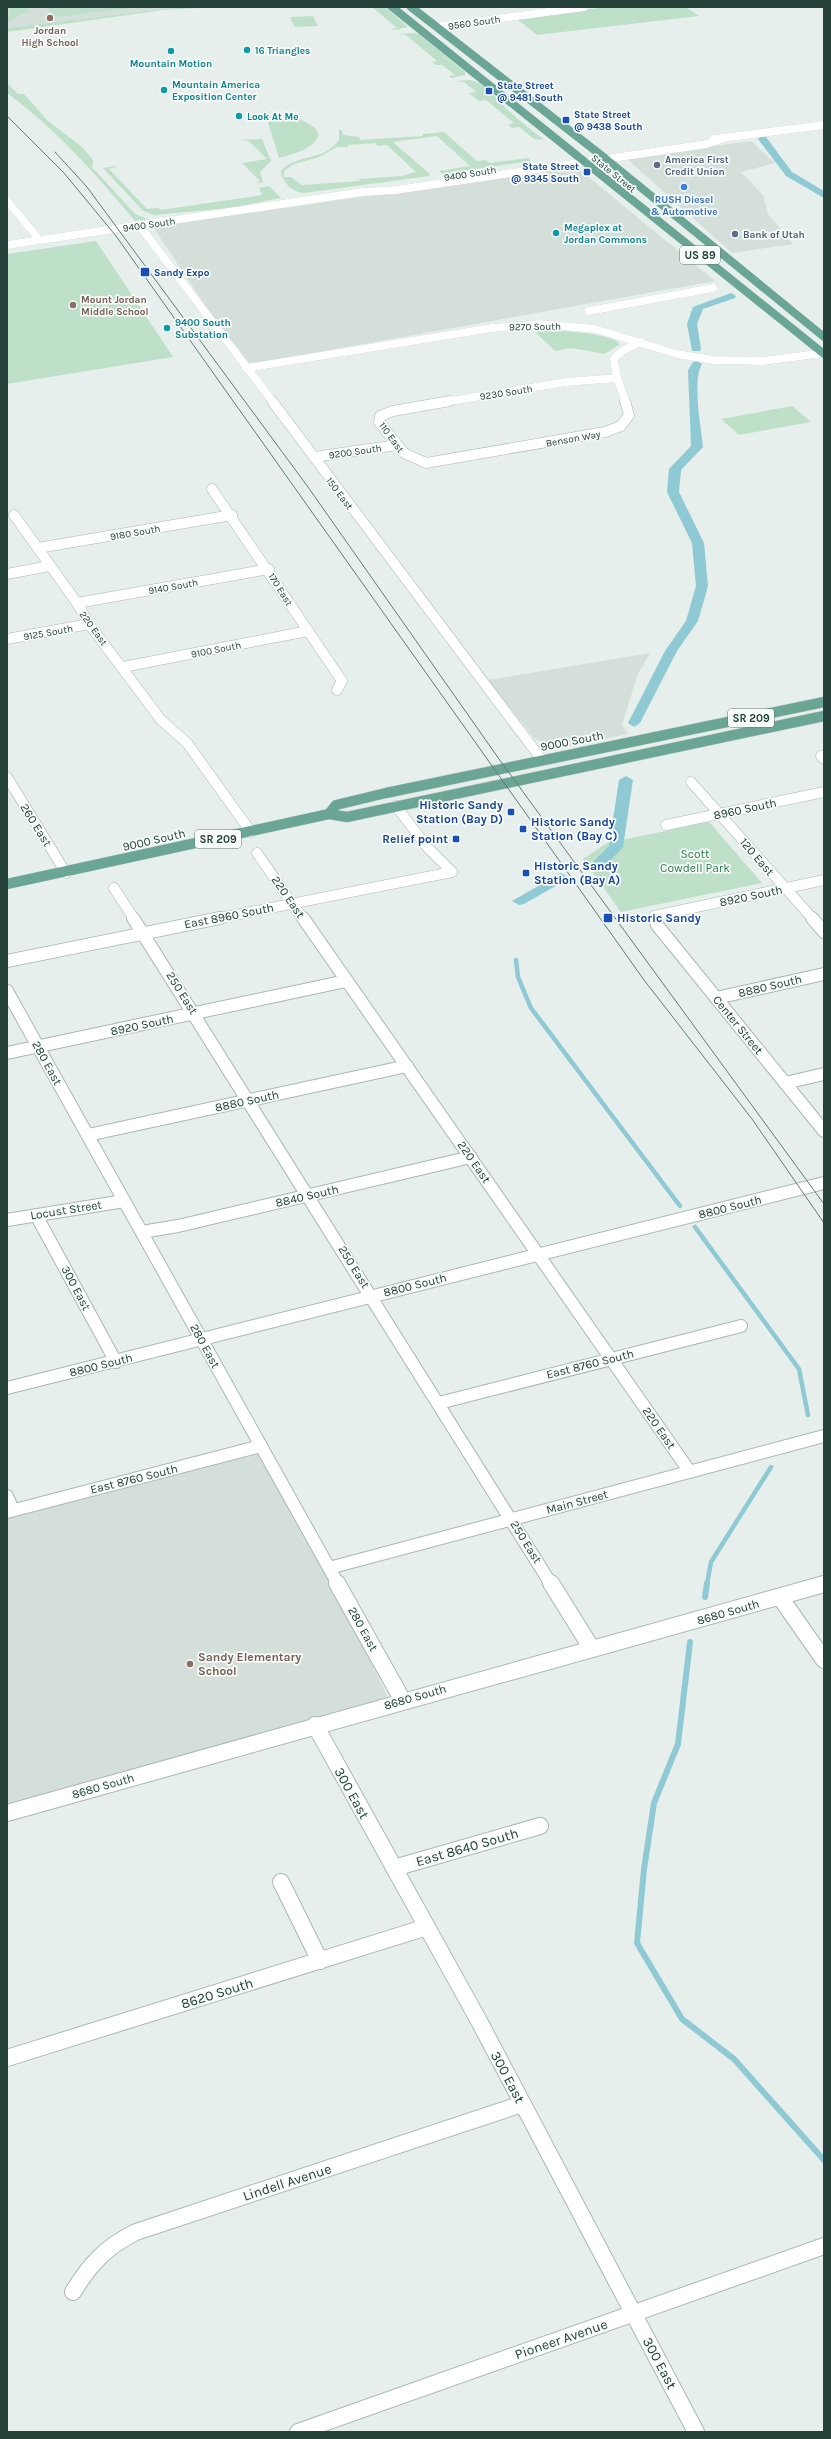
<svg xmlns="http://www.w3.org/2000/svg" width="831" height="2439" viewBox="0 0 831 2439" font-family="Karla,sans-serif">
	<style>
		.built { fill: #d4dfda }
		.green { fill: #bfe0c8; fill-rule: evenodd }
		.lines { fill: none; stroke-linecap: round; stroke-linejoin: round }
		.stream-far1 { stroke: #8ec9d4; stroke-width: 4.5 }
		.stream { stroke: #8ec9d4; stroke-width: 6 }
		.canal { fill: #8ec9d4; fill-rule: evenodd }
		.minor-far3-casing { stroke: #a8b8b2; stroke-width: 8 }
		.minor-far2-casing { stroke: #a8b8b2; stroke-width: 11 }
		.minor-far1-casing { stroke: #a8b8b2; stroke-width: 14 }
		.minor-casing { stroke: #a8b8b2; stroke-width: 18 }
		.tertiary-far2-casing { stroke: #a8b8b2; stroke-width: 8 }
		.tertiary-far1-casing { stroke: #a8b8b2; stroke-width: 14 }
		.tertiary-casing { stroke: #a8b8b2; stroke-width: 18 }
		.primary-far1-casing { stroke: #c2cac8; stroke-width: 8 }
		.primary-casing { stroke: #c2cac8; stroke-width: 11 }
		.minor-far3 { stroke: #fff; stroke-width: 8 }
		.minor-far2 { stroke: #fff; stroke-width: 10 }
		.minor-far1 { stroke: #fff; stroke-width: 12 }
		.minor { stroke: #fff; stroke-width: 16 }
		.tertiary-far2 { stroke: #fff; stroke-width: 8 }
		.tertiary-far1 { stroke: #fff; stroke-width: 12 }
		.tertiary { stroke: #fff; stroke-width: 16 }
		.primary-far1 { stroke: #6aa596; stroke-width: 8 }
		.primary { stroke: #6aa596; stroke-width: 10 }
		.tram { stroke: #5f7d75; stroke-width: 1 }
		.education-dot { fill: #8d6e63; stroke: #f7fbf9; stroke-width: 1.5 }
		.culture-dot { fill: #0f9aa8; stroke: #f7fbf9; stroke-width: 1.5 }
		.transit-dot { fill: #1a4fb4; stroke: #f7fbf9; stroke-width: 1.5 }
		.service-dot { fill: #5c6f8a; stroke: #f7fbf9; stroke-width: 1.5 }
		.shop-dot { fill: #3f7fe0; stroke: #f7fbf9; stroke-width: 1.5 }
		.labels { text-anchor: middle; stroke-width: 3.5; stroke-linejoin: round; paint-order: stroke }
		.far-street-label { font-size: 10px; fill: #24423a; stroke: #f7fbf9 }
		.far-education-label { font-size: 10px; font-weight: bold; fill: #785e54; stroke: #f7fbf9 }
		.far-culture-label { font-size: 10px; font-weight: bold; fill: #0d838f; stroke: #f7fbf9; text-anchor: start }
		.far-transit-label { font-size: 10px; font-weight: bold; fill: #164399; stroke: #f7fbf9; text-anchor: start }
		.far-service-label { font-size: 10px; font-weight: bold; fill: #4e5e75; stroke: #f7fbf9; text-anchor: start }
		.far-shop-label { font-size: 10px; font-weight: bold; fill: #366cbe; stroke: #f7fbf9 }
		.shield { fill: #f7fbf9; stroke: #637a73; stroke-width: 1 }
		.shield-label { font-size: 11px; font-weight: bold; fill: #24423a }
		.street-label { font-size: 12px; fill: #24423a; stroke: #f7fbf9 }
		.transit-label { font-size: 12px; font-weight: bold; fill: #164399; stroke: #f7fbf9; text-anchor: start }
		.park-label { font-size: 12px; fill: #2d7a4b; stroke: #f7fbf9 }
		.education-label { font-size: 12px; font-weight: bold; fill: #785e54; stroke: #f7fbf9; text-anchor: start }
		.near-street-label { font-size: 14px; fill: #24423a; stroke: #f7fbf9 }
	</style>
	<rect width="100%" height="100%" fill="#e6efeb"/>
	<g class="built">
		<polygon points="7,7 181,7 7,28"/>
		<polygon points="751,141 775,163 741,172 763,195 768,214 793,244 732,253 626,158"/>
		<polygon points="575,166 715,281 245,365 153,227"/>
		<polygon points="650,653 637,676 622,725 628,734 571,746 552,746 534,738 488,680"/>
		<polygon points="263,1449 325,1567 394,1710 7,1820 7,1518"/>
	</g>
	<g class="green">
		<polygon points="9,7 24,7 32,12 21,14 7,23 7,16 10,13"/>
		<polygon points="46,7 139,7 56,17"/>
		<polygon points="181,7 219,7 163,10 7,32 7,28"/>
		<polygon points="372,7 385,7 408,27 394,30 391,29 397,28"/>
		<polygon points="605,7 686,7 699,16 537,35 517,19"/>
		<polygon points="313,16 318,26 295,27 290,17"/>
		<polygon points="410,33 419,34 465,72 465,75 451,78 449,76 455,75 442,65 436,65 432,62 437,61 406,35 398,34"/>
		<path d="M468,80C485,81 498,101 510,112C521,122 533,131 544,140L534,139L519,127L512,128L508,125L514,123L486,100L479,101L469,93L476,92L464,82L456,81Z"/>
		<path d="M7,83L18,94H24L48,121L82,147L93,160L92,167L135,214L148,219L135,221C95,173 57,130 7,93Z"/>
		<path d="M294,115L315,128L319,135C311,151 294,153 279,158L266,116Z"/>
		<path d="M339,130H342L343,135L359,137L360,140L423,136V134L444,132L477,161L485,160L490,163L528,158L531,161L442,174L439,171L470,166L437,136L393,142L430,174L429,176L304,193C294,193 281,182 281,171C294,154 324,162 339,140ZM376,143L377,146L387,145L416,172L402,176L359,179L360,181L302,185L291,177H284V171L294,164L319,157L337,147H348V145Z"/>
		<polygon points="262,139 271,161 260,172 263,182 255,184 260,181 242,163 267,159 249,141 239,140"/>
		<polygon points="115,166 116,167 109,169 147,209 158,208 161,210 262,195 259,188 269,186 281,198 230,208 154,215 143,211 103,168"/>
		<polygon points="96,241 173,357 7,384 7,254"/>
		<path d="M533,330C549,330 611,332 620,344L605,354L571,348L555,351Z"/>
		<polygon points="792,406 811,422 739,435 721,419"/>
		<polygon points="709,822 762,883 621,912 583,859 607,843"/>
	</g>
	<g class="lines">
		<g class="stream-far1">
			<polyline points="516,960 518,977 531,1008 680,1206"/>
			<polyline points="695,1227 799,1369 808,1415"/>
			<polyline points="707,1584 711,1562 771,1467"/>
		</g>
		<g class="stream">
			<polyline points="705,1597 707,1583"/>
			<polyline points="690,1642 678,1744 654,1803 644,1869 637,1943 682,2019 734,2059 824,2160"/>
		</g>
		<g class="canal">
			<polygon points="760,137 766,137 792,172 824,191 824,198 786,176 758,139"/>
			<polygon points="731,293 736,296 735,298 703,309 697,324 701,349 700,351 692,351 687,324 693,307"/>
			<path d="M697,361L702,364C692,380 701,427 703,447L681,470L679,492L704,543L708,586L698,621L677,651L640,723L634,727L628,723L665,651L686,621L696,586L692,543L667,492L669,469L691,446L688,370L693,362Z"/>
			<polygon points="626,776 633,780 623,847 603,868 593,868 591,865 593,862 609,846 619,780"/>
			<polygon points="561,873 568,877 566,880 524,904 519,905 512,901"/>
		</g>
		<defs>
			<g id="minor-far3">
				<polyline points="436,27 584,7"/>
				<polyline points="7,201 39,239"/>
				<polyline points="139,225 273,402"/>
				<polyline points="589,311 713,288"/>
				<polyline points="246,368 492,328 540,324 595,329 677,354 713,360 763,361 824,353"/>
				<polyline points="617,378 626,402"/>
				<polyline points="617,378 614,359 622,351 641,342"/>
				<polyline points="444,402 566,382 617,378"/>
			</g>
			<g id="minor-far2">
				<polyline points="272,401 542,760"/>
				<polyline points="450,401 393,411 380,416 379,422 404,453 426,463 605,432 621,426 629,415 625,401"/>
				<polyline points="314,457 397,445"/>
				<polyline points="212,489 342,681 337,690"/>
				<polyline points="14,515 77,603 89,624 161,720 187,743 251,832"/>
				<polyline points="38,548 232,515"/>
				<polyline points="7,574 49,566"/>
				<polyline points="77,603 269,569"/>
				<polyline points="7,639 89,624"/>
				<polyline points="123,667 308,631"/>
				<polyline points="821,756 824,759"/>
				<polyline points="7,777 66,873"/>
				<polyline points="691,782 813,919"/>
				<polyline points="396,806 427,847 452,872"/>
				<polyline points="666,825 824,792"/>
				<polyline points="257,853 303,919"/>
				<polyline points="114,888 134,919"/>
				<polyline points="215,919 452,872"/>
				<polyline points="655,919 654,916 824,880"/>
			</g>
			<g id="minor-far1">
				<polyline points="133,918 551,1584"/>
				<polyline points="303,918 690,1472"/>
				<polyline points="655,918 657,925 824,1131"/>
				<polyline points="812,918 824,932"/>
				<polyline points="7,961 220,918"/>
				<polyline points="716,998 824,974"/>
				<polyline points="7,1053 346,981"/>
				<polyline points="785,1083 824,1074"/>
				<polyline points="88,1135 407,1066"/>
				<polyline points="36,1215 116,1362"/>
				<polyline points="7,1220 124,1201"/>
				<polyline points="142,1232 178,1226 471,1157"/>
				<polyline points="439,1403 741,1326"/>
				<polyline points="7,1496 13,1510"/>
				<polyline points="7,1512 261,1446"/>
			</g>
			<g id="minor">
				<polyline points="551,1583 592,1649"/>
				<polyline points="780,1597 824,1660"/>
				<polyline points="315,1725 479,2021 696,2432"/>
				<polyline points="394,1868 540,1826"/>
				<polyline points="281,1882 320,1961"/>
				<polyline points="7,2058 427,1927"/>
				<path d="M73,2292C90,2264 107,2246 136,2232L522,2104"/>
				<polyline points="298,2432 824,2246"/>
			</g>
			<g id="tertiary-far2">
				<polyline points="714,139 824,125"/>
				<polyline points="7,245 362,192 396,190 707,144 722,139"/>
			</g>
			<g id="tertiary-far1">
				<polyline points="7,991 338,1584"/>
				<polyline points="7,1388 824,1183"/>
				<polyline points="329,1568 824,1436"/>
			</g>
			<g id="tertiary">
				<polyline points="337,1583 403,1701"/>
				<polyline points="7,1813 824,1584"/>
			</g>
			<g id="primary-far1">
				<polyline points="392,7 824,354"/>
				<polyline points="411,7 606,159 824,337"/>
			</g>
			<g id="primary">
				<polyline points="329,814 336,805 386,793 824,702"/>
				<polyline points="7,884 329,814 347,817 824,716"/>
			</g>
		</defs>
		<use href="#minor-far3" class="minor-far3-casing"/>
		<use href="#minor-far2" class="minor-far2-casing"/>
		<use href="#minor-far1" class="minor-far1-casing"/>
		<use href="#minor" class="minor-casing"/>
		<use href="#tertiary-far2" class="tertiary-far2-casing"/>
		<use href="#tertiary-far1" class="tertiary-far1-casing"/>
		<use href="#tertiary" class="tertiary-casing"/>
		<use href="#primary-far1" class="primary-far1-casing"/>
		<use href="#primary" class="primary-casing"/>
		<use href="#minor-far3" class="minor-far3"/>
		<use href="#minor-far2" class="minor-far2"/>
		<use href="#minor-far1" class="minor-far1"/>
		<use href="#minor" class="minor"/>
		<use href="#tertiary-far2" class="tertiary-far2"/>
		<use href="#tertiary-far1" class="tertiary-far1"/>
		<use href="#tertiary" class="tertiary"/>
		<use href="#primary-far1" class="primary-far1"/>
		<use href="#primary" class="primary"/>
		<g class="tram">
			<polyline points="7,116 64,173 116,236 644,980 752,1119 824,1223"/>
			<polyline points="55,152 87,187 308,487 499,759 824,1204"/>
		</g>
	</g>
	<g class="education-dot">
		<circle cx="50" cy="18" r="4"/>
		<circle cx="73" cy="305" r="4"/>
		<circle cx="190" cy="1664" r="4"/>
	</g>
	<g class="culture-dot">
		<circle cx="247" cy="50" r="4"/>
		<circle cx="171" cy="51" r="4"/>
		<circle cx="164" cy="90" r="4"/>
		<circle cx="239" cy="116" r="4"/>
		<circle cx="556" cy="233" r="4"/>
		<circle cx="167" cy="328" r="4"/>
	</g>
	<g class="transit-dot">
		<rect x="485" y="87" width="8" height="8" rx="2"/>
		<rect x="562" y="116" width="8" height="8" rx="2"/>
		<rect x="583" y="168" width="8" height="8" rx="2"/>
		<rect x="140" y="267" width="10" height="10" rx="2"/>
		<rect x="507" y="808" width="8" height="8" rx="2"/>
		<rect x="519" y="825" width="8" height="8" rx="2"/>
		<rect x="452" y="835" width="8" height="8" rx="2"/>
		<rect x="522" y="869" width="8" height="8" rx="2"/>
		<rect x="603" y="913" width="10" height="10" rx="2"/>
	</g>
	<g class="service-dot">
		<circle cx="657" cy="165" r="4"/>
		<circle cx="735" cy="234" r="4"/>
	</g>
	<circle class="shop-dot" cx="684" cy="187" r="4"/>
	<g class="labels">
		<g class="far-street-label">
			<text transform="translate(474 22) rotate(-8)" y="4">9560 South</text>
			<text transform="translate(470 173) rotate(-9)" y="4">9400 South</text>
			<text transform="translate(614 173) rotate(39)" y="4">State Street</text>
			<text transform="translate(149 224) rotate(-8)" y="4">9400 South</text>
			<text transform="translate(535 326) rotate(-1)" y="4">9270 South</text>
			<text transform="translate(506 392) rotate(-9)" y="4">9230 South</text>
			<text transform="translate(392 437) rotate(54)" y="4">110 East</text>
			<text transform="translate(573 438) rotate(-10)" y="4">Benson Way</text>
			<text transform="translate(355 451) rotate(-8)" y="4">9200 South</text>
			<text transform="translate(340 493) rotate(53)" y="4">150 East</text>
			<text transform="translate(135 532) rotate(-10)" y="4">9180 South</text>
			<text transform="translate(173 586) rotate(-10)" y="4">9140 South</text>
			<text transform="translate(281 589) rotate(58)" y="4">170 East</text>
			<text transform="translate(94 628) rotate(54)" y="4">220 East</text>
			<text transform="translate(48 632) rotate(-10)" y="4">9125 South</text>
			<text transform="translate(216 649) rotate(-11)" y="4">9100 South</text>
		</g>
		<g class="far-education-label">
			<text x="50" y="34">Jordan<tspan x="50" dy="12">High School</tspan></text>
			<text x="81" y="303" text-anchor="start">Mount Jordan<tspan x="81" dy="12">Middle School</tspan></text>
		</g>
		<g class="far-culture-label">
			<text x="255" y="54">16 Triangles</text>
			<text x="171" y="67" text-anchor="middle">Mountain Motion</text>
			<text x="172" y="88">Mountain America<tspan x="172" dy="12">Exposition Center</tspan></text>
			<text x="247" y="120">Look At Me</text>
			<text x="564" y="231">Megaplex at<tspan x="564" dy="12">Jordan Commons</tspan></text>
			<text x="175" y="326">9400 South<tspan x="175" dy="12">Substation</tspan></text>
		</g>
		<g class="far-transit-label">
			<text x="497" y="89">State Street<tspan x="497" dy="12">@ 9481 South</tspan></text>
			<text x="574" y="118">State Street<tspan x="574" dy="12">@ 9438 South</tspan></text>
			<text x="579" y="170" text-anchor="end">State Street<tspan x="579" dy="12">@ 9345 South</tspan></text>
			<text x="154" y="276">Sandy Expo</text>
		</g>
		<g class="far-service-label">
			<text x="665" y="163">America First<tspan x="665" dy="12">Credit Union</tspan></text>
			<text x="743" y="238">Bank of Utah</text>
		</g>
		<g class="far-shop-label">
			<text x="684" y="203">RUSH Diesel<tspan x="684" dy="12">&amp; Automotive</tspan></text>
		</g>
		<g class="shield">
			<rect x="680" y="246" width="40" height="18" rx="3"/>
			<rect x="728" y="709" width="46" height="18" rx="3"/>
			<rect x="195" y="830" width="46" height="18" rx="3"/>
		</g>
		<g class="shield-label">
			<text x="700" y="259">US 89</text>
			<text x="751" y="722">SR 209</text>
			<text x="218" y="843">SR 209</text>
		</g>
		<g class="street-label">
			<text transform="translate(572 741) rotate(-11)" y="4">9000 South</text>
			<text transform="translate(745 809) rotate(-12)" y="4">8960 South</text>
			<text transform="translate(36 825) rotate(58)" y="4">260 East</text>
			<text transform="translate(154 840) rotate(-13)" y="4">9000 South</text>
			<text transform="translate(757 857) rotate(49)" y="4">120 East</text>
			<text transform="translate(751 896) rotate(-12)" y="4">8920 South</text>
			<text transform="translate(288 897) rotate(55)" y="4">220 East</text>
			<text transform="translate(229 916) rotate(-11)" y="4">East 8960 South</text>
			<text transform="translate(770 986) rotate(-13)" y="4">8880 South</text>
			<text transform="translate(182 993) rotate(58)" y="4">250 East</text>
			<text transform="translate(142 1025) rotate(-12)" y="4">8920 South</text>
			<text transform="translate(738 1025) rotate(51)" y="4">Center Street</text>
			<text transform="translate(47 1063) rotate(61)" y="4">280 East</text>
			<text transform="translate(247 1101) rotate(-12)" y="4">8880 South</text>
			<text transform="translate(474 1162) rotate(55)" y="4">220 East</text>
			<text transform="translate(307 1196) rotate(-13)" y="4">8840 South</text>
			<text transform="translate(730 1207) rotate(-14)" y="4">8800 South</text>
			<text transform="translate(66 1210) rotate(-9)" y="4">Locust Street</text>
			<text transform="translate(354 1267) rotate(58)" y="4">250 East</text>
			<text transform="translate(415 1285) rotate(-14)" y="4">8800 South</text>
			<text transform="translate(76 1288) rotate(62)" y="4">300 East</text>
			<text transform="translate(205 1346) rotate(61)" y="4">280 East</text>
			<text transform="translate(590 1364) rotate(-14)" y="4">East 8760 South</text>
			<text transform="translate(101 1365) rotate(-14)" y="4">8800 South</text>
			<text transform="translate(659 1428) rotate(55)" y="4">220 East</text>
			<text transform="translate(134 1479) rotate(-14)" y="4">East 8760 South</text>
			<text transform="translate(577 1502) rotate(-15)" y="4">Main Street</text>
			<text transform="translate(526 1542) rotate(58)" y="4">250 East</text>
			<text transform="translate(728 1612) rotate(-16)" y="4">8680 South</text>
			<text transform="translate(363 1629) rotate(61)" y="4">280 East</text>
			<text transform="translate(415 1697) rotate(-16)" y="4">8680 South</text>
			<text transform="translate(103 1786) rotate(-16)" y="4">8680 South</text>
		</g>
		<g class="transit-label">
			<text x="503" y="809" text-anchor="end">Historic Sandy<tspan x="503" dy="14">Station (Bay D)</tspan></text>
			<text x="531" y="826">Historic Sandy<tspan x="531" dy="14">Station (Bay C)</tspan></text>
			<text x="448" y="843" text-anchor="end">Relief point</text>
			<text x="534" y="870">Historic Sandy<tspan x="534" dy="14">Station (Bay A)</tspan></text>
			<text x="617" y="922">Historic Sandy</text>
		</g>
		<g class="park-label">
			<text x="695" y="858">Scott<tspan x="695" dy="14">Cowdell Park</tspan></text>
		</g>
		<g class="education-label">
			<text x="198" y="1661">Sandy Elementary<tspan x="198" dy="14">School</tspan></text>
		</g>
		<g class="near-street-label">
			<text transform="translate(352 1793) rotate(61)" y="5">300 East</text>
			<text transform="translate(467 1847) rotate(-16)" y="5">East 8640 South</text>
			<text transform="translate(217 1993) rotate(-17)" y="5">8620 South</text>
			<text transform="translate(508 2077) rotate(62)" y="5">300 East</text>
			<text transform="translate(287 2182) rotate(-18)" y="5">Lindell Avenue</text>
			<text transform="translate(561 2339) rotate(-19)" y="5">Pioneer Avenue</text>
			<text transform="translate(660 2363) rotate(62)" y="5">300 East</text>
		</g>
	</g>
	<rect width="831" height="2439" fill="none" stroke="#24423a" stroke-width="16"/>
</svg>
